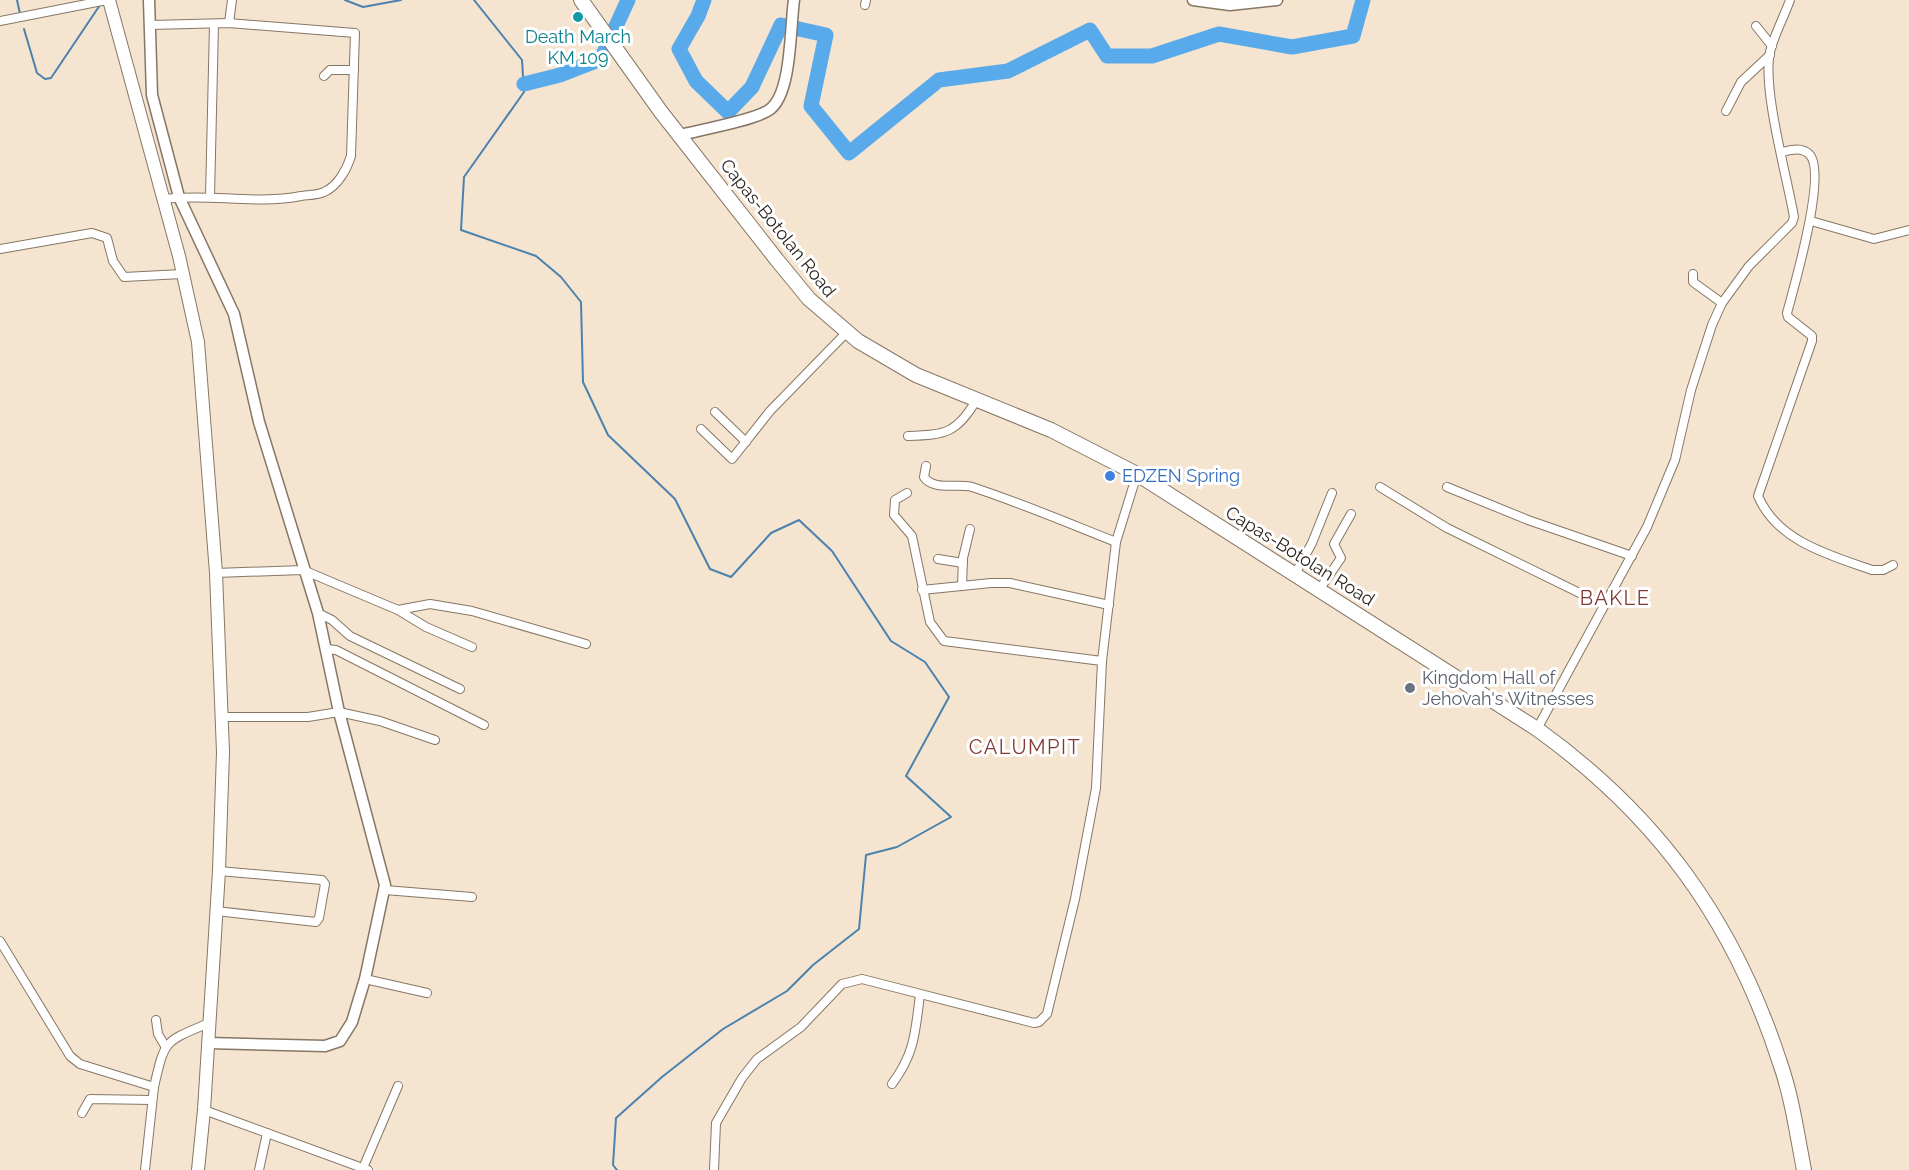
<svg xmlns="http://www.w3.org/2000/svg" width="1909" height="1170" viewBox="0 0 1909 1170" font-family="Raleway,sans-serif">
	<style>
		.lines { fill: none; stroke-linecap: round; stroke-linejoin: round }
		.stream { stroke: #4b82ad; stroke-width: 2 }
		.river { stroke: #58aaea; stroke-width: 15 }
		.minor-casing { stroke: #867765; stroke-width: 10 }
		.tertiary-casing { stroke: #867765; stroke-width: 13 }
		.secondary-casing { stroke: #867765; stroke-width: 14 }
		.primary-casing { stroke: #867765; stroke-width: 16 }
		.minor { stroke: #fff; stroke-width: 8 }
		.tertiary { stroke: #fff; stroke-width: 10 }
		.secondary { stroke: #fff; stroke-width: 12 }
		.primary { stroke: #fff; stroke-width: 14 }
		.culture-dot { fill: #0f9aa8; stroke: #fff; stroke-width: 2 }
		.shop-dot { fill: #3f7fe0; stroke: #fff; stroke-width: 2 }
		.worship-dot { fill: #6b7280; stroke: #fff; stroke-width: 2 }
		.labels { text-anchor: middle; stroke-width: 6; stroke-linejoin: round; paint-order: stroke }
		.culture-label { font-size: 18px; fill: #0d838f; stroke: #fff }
		.street-label { font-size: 18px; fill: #2c261f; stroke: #fff }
		.shop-label { font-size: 18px; fill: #366cbe; stroke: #fff; text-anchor: start }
		.worship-label { font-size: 18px; fill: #5b616d; stroke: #fff; text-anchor: start }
		.neighbourhood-label { font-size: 20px; letter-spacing: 1.5px; fill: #813936; stroke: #fff }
	</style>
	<rect width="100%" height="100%" fill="#f4e4d0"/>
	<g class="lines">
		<g class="stream">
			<polyline points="17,0 20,14"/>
			<polyline points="345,0 363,7 401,0"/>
			<polyline points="474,0 522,60 524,92 464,177 461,230 536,256 561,277 581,302 583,382 608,435 675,499 710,569 731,577 771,533 799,520 832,551 891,641 925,662 949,697 906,776 951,817 897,847 866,855 859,929 813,965 787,991 723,1029 662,1077 616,1118 613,1165 617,1170"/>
			<polyline points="24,29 37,73 45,79 51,78 100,5"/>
		</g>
		<g class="river">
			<polyline points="704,0 698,16 679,49 696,81 728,112 752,87 781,25 826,35 811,106 849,153 939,80 1008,71 1090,30 1107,56 1152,56 1219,34 1292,47 1353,36 1363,0"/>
			<polyline points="524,84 560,75 601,59 628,0"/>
		</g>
		<defs>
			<g id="minor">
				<polyline points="865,5 866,0"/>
				<polyline points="0,21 107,0"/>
				<polyline points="229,23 232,0"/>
				<path d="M150,25L229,23L355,33L351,156C347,169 338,186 324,192C318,195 308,195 301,196C254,205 209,193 163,199"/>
				<polyline points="1756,26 1772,46"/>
				<polyline points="324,76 330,70 354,70"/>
				<polyline points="1726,111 1741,82 1770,55"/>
				<path d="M1782,152C1791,150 1801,147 1809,154C1828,171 1794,287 1787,313L1788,317L1812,336V341L1758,496C1777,541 1829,555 1872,570H1883L1893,565"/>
				<polyline points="210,197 214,24"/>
				<polyline points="1811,221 1874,239 1909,230"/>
				<polyline points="0,249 92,233 107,238 113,261 124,277 182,274"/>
				<polyline points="1693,274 1693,282 1722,303"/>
				<polyline points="715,412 746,442"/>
				<polyline points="701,429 732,459 770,411 847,332"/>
				<path d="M908,436C946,435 957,433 977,399"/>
				<path d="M926,466L924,477C933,491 958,483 972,487C1021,503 1068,523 1116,542"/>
				<polyline points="1380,487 1447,528 1604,605"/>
				<polyline points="1447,487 1528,520 1632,556"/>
				<polyline points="907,493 895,500 894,515 912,536 930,622 944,641 1102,661"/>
				<polyline points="938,559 963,563"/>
				<polyline points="216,573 303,570 398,610 430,604 472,611 586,644"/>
				<polyline points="1295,574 1312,543 1332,493"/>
				<polyline points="962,586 963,558 970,529"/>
				<polyline points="922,590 991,583 1010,583 1109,605"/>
				<polyline points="1319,590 1341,558 1334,544 1351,514"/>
				<polyline points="398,610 426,627 472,647"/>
				<polyline points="318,613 332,620 350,636 460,689"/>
				<polyline points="326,649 336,650 484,725"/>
				<polyline points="223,717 308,717 339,712 380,721 435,740"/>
				<path d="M1537,729L1647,527L1675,460L1691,390L1712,325L1722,303L1749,266L1792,223L1794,217C1787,176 1762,89 1770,52C1774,35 1784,17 1790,0"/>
				<polyline points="385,890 472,897"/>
				<polyline points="216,911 316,922 319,918 325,884 322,880 219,871"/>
				<path d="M0,941L70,1056L80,1064L154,1087C165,1039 164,1042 209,1023"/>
				<polyline points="365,979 427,993"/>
				<polyline points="156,1020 158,1034 165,1046"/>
				<path d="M892,1084C915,1053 915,1033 920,995"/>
				<polyline points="204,1110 368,1170"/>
				<polyline points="82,1113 90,1099 152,1100"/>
				<polyline points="363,1168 398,1086"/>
				<polyline points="145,1170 154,1087"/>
				<polyline points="259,1170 267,1133"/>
				<polyline points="714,1170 716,1123 742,1078 757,1059 801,1027 842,984 862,979 1034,1023 1039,1022 1047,1014 1075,899 1096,788 1102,661 1116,542 1137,474"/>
			</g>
			<g id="tertiary">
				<polyline points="149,0 152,95 179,197 234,314 259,422 318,613 339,712 385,885 365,979 352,1022 340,1041 325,1046 208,1043"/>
				<polyline points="1193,0 1230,5 1277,0"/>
				<path d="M680,135C700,130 755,120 769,110C792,95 790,27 794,0"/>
			</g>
			<polyline id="secondary" points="109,0 179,256 198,342 216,573 223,752 219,871 204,1110 198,1170"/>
			<path id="primary" d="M581,0L661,112L777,260L809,299L858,341L916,375L1051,430L1137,474L1537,729C1658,816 1734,921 1780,1063C1792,1097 1797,1134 1804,1170"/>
		</defs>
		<use href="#minor" class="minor-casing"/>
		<use href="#tertiary" class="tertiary-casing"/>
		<use href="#secondary" class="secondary-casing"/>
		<use href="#primary" class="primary-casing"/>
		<use href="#minor" class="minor"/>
		<use href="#tertiary" class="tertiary"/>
		<use href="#secondary" class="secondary"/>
		<use href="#primary" class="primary"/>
	</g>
	<circle class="culture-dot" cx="578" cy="17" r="6"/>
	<circle class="shop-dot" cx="1110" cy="476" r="6"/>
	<circle class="worship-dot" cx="1410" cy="688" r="6"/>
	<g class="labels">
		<g class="culture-label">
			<text x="578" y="43">Death March<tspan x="578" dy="21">KM 109</tspan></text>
		</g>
		<g class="street-label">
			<text transform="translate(778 228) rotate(51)" y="6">Capas-Botolan Road</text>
			<text transform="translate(1300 556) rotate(32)" y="6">Capas-Botolan Road</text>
		</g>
		<g class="shop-label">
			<text x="1122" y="482">EDZEN Spring</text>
		</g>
		<g class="worship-label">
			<text x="1422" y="684">Kingdom Hall of<tspan x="1422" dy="21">Jehovah's Witnesses</tspan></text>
		</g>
		<g class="neighbourhood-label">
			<text x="1615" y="605">BAKLE</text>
			<text x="1025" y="754">CALUMPIT</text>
		</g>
	</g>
</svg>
